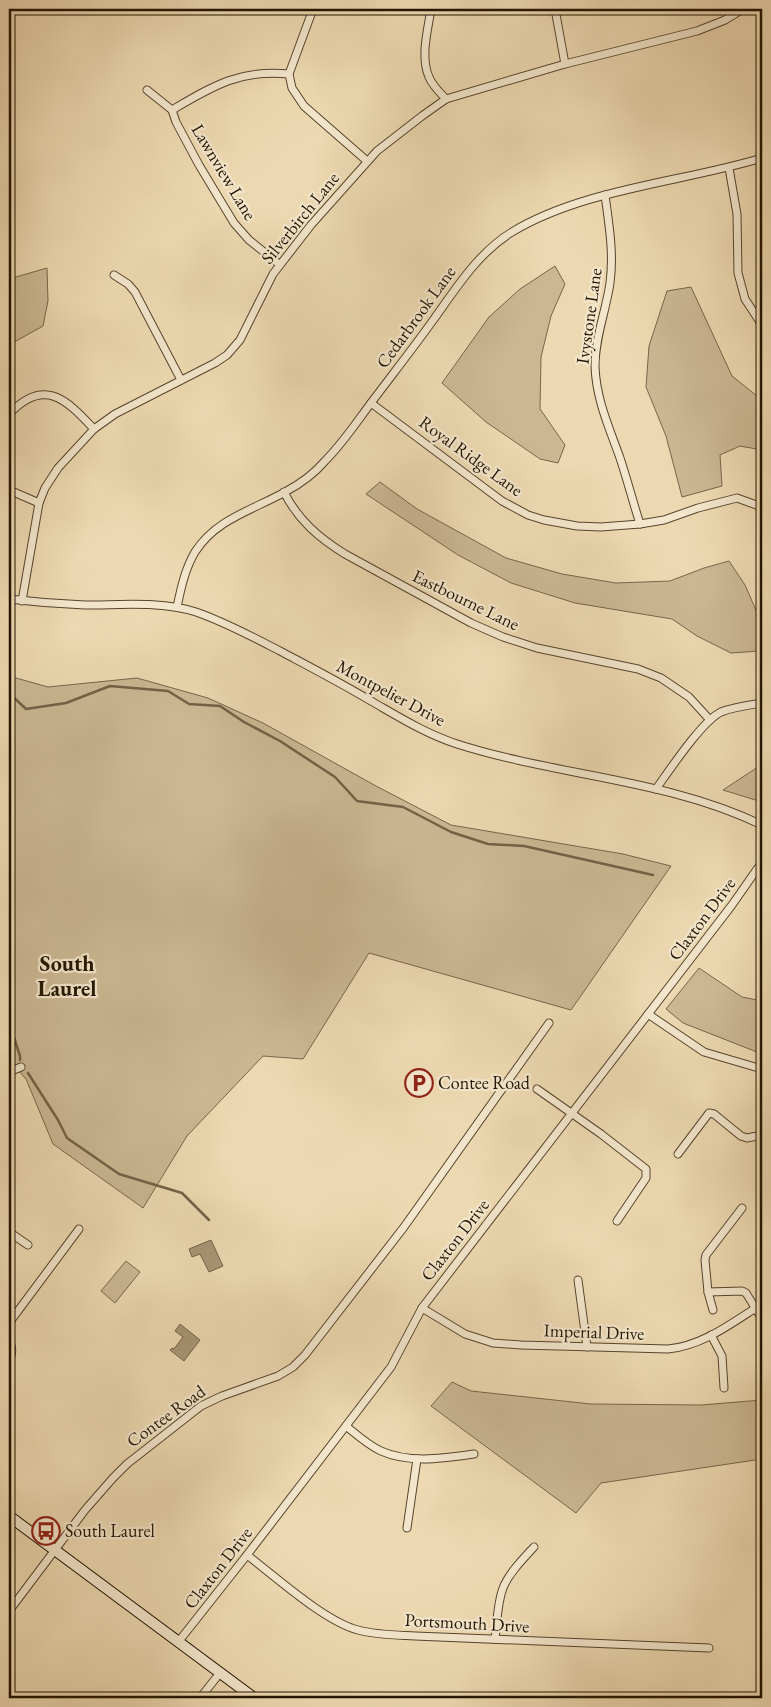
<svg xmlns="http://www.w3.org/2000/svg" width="771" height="1707" viewBox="0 0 771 1707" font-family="'EB Garamond',serif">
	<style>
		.green { fill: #cbb893; stroke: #77664a }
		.water { fill: #a89675; stroke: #736246 }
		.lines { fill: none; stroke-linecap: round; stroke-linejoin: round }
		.stream { stroke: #736246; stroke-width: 2.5 }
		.street-casing { stroke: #56452c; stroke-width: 9 }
		.secondary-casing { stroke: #231400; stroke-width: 12 }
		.street { stroke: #f3e6cc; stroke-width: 7 }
		.secondary { stroke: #f3e6cc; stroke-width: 10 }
		.labels { text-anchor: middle; stroke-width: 4.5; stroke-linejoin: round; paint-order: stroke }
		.street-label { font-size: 18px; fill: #231400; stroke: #f3e6cc }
		.poi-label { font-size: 18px; fill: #231400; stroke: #f3e6cc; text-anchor: start }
		.district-label { font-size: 22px; font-weight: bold; fill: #231400; stroke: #f3e6cc }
	</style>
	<rect width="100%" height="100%" fill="#edd9b1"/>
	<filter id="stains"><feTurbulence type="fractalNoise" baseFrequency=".004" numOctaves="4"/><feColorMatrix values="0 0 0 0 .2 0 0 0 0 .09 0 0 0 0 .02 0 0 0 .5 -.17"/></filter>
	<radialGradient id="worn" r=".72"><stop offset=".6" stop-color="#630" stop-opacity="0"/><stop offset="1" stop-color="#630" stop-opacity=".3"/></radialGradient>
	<g class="green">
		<polygon points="555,266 565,284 551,316 541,357 540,409 565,445 558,463 540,459 486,422 442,383 489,317 520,289"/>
		<polygon points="47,268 48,301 43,326 9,345 9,279"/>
		<polygon points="691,287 732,376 762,400 762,450 740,446 720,455 722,486 682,497 666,436 646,387 649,346 667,291"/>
		<polygon points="380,482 417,509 506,558 562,574 616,583 670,581 704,568 729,561 745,585 762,624 762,637 759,651 731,653 697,636 672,619 575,603 511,583 458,555 366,494"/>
		<polygon points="9,676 48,687 137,678 208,698 263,723 376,786 451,825 623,854 671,866 571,1010 369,953 303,1059 263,1056 187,1136 143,1208 53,1144 26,1079 9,1060"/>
		<polygon points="761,765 762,765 762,802 723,790"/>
		<polygon points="699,968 742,997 762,1001 762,1054 683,1023 666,1009"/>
		<polygon points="126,1261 140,1272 115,1303 101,1291"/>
		<polygon points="452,1382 471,1391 591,1404 701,1405 762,1400 762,1459 601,1483 576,1513 431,1406"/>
		<polygon points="559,1694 698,1696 698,1698 559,1698"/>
	</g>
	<g class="water">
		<polygon points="211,1240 223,1266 209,1272 200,1254 192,1257 189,1249"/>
		<polygon points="180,1324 200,1340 184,1361 170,1350 172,1348 174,1349 183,1337 175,1331"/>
	</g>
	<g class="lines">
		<g class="stream">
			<polyline points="9,693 26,709 66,703 110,686 168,691 189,704 220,706 244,722 280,741 335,777 357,801 403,807 451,832 488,844 524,846 653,875"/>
			<polyline points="9,1022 20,1056 20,1060"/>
			<polyline points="28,1073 58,1120 67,1138 119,1174 182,1193 209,1220"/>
		</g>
		<defs>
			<g id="street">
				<polyline points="313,9 289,74 292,88 304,106 367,161"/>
				<path d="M431,9C428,29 420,57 429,77C432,85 439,92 446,99"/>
				<polyline points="555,9 565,64"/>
				<polyline points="147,90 172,110"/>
				<polyline points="172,110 176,122 199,165 234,223 249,240 279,264"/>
				<path d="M172,110C213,86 240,69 289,74"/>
				<polyline points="729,168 737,214 738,273 745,299 762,325"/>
				<path d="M605,195C609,225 614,253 610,283C606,311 595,337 595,366C596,399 609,427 620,458C627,479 633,502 640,524"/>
				<polyline points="114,275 128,284 135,292 181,380"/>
				<polyline points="371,403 502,501 528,515 544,520 577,526 601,527 640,524 664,520 698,508 737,498 762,507"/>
				<path d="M9,414C44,377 66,399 94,429"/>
				<polyline points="9,490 39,503"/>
				<path d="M284,492C298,520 319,538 345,554L471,623L503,637L537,648L638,669L661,678L689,697L710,720"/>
				<path d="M9,599C34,602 59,604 85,605C121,605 161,601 196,612C225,622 253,637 280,651C310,667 341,683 371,701C399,717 426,734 457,744C557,776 667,779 762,825"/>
				<polyline points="22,601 39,503 45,488 58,468 94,429 115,414 215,363 227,355 240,340 273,274 311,225 377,151 422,116 446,99 565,64 697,31 725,20 743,9"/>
				<path d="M177,607C181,588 185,569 195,552C216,519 253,510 285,492C300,484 314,474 325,461C343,443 356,423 371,403C392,375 414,347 434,319C457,287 478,253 512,232C583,189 683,182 762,158"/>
				<path d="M656,789C669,771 702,721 721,712C733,707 749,705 762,703"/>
				<polyline points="648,1014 704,1052 762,1069"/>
				<polyline points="9,1072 21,1067"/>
				<polyline points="537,1089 601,1134 646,1169 646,1178 617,1221"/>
				<polyline points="678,1154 709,1113 714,1114 741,1136 747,1138 762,1135"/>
				<polyline points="9,1232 28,1245"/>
				<polyline points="578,1280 587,1347"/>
				<polyline points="708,1292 742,1291 746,1293 762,1319"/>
				<path d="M422,1308L465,1334L493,1343L521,1345L668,1349C703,1346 733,1322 762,1304"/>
				<polyline points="713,1310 708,1292 705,1260 706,1255 742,1208"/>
				<polyline points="9,1323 79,1229"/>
				<polyline points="711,1335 722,1356 724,1388"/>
				<path d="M9,1337C11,1345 14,1353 9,1360"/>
				<path d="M346,1426C357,1435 368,1445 381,1451C410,1464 445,1458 474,1454"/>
				<polyline points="407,1528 417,1459"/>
				<path d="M247,1555C276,1577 324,1621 358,1630C376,1635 396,1635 415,1636L709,1648"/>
				<polyline points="9,1611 85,1510 113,1478 127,1464 201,1406 222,1396 278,1376 293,1367 305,1355 404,1227 549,1023"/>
				<path d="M495,1639C497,1623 497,1604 503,1588C509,1573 523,1559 534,1547"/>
				<polyline points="179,1641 247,1555 391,1367 422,1308 732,905 762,862"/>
				<polyline points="200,1698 220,1673"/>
			</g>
			<polyline id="secondary" points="9,1516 254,1698"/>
		</defs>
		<use href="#street" class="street-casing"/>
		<use href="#secondary" class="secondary-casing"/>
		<use href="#street" class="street"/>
		<use href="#secondary" class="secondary"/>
	</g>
	<defs>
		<symbol id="parking-ring" viewBox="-11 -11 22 22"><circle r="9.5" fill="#f3e6cc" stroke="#8f2418" stroke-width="1.5"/><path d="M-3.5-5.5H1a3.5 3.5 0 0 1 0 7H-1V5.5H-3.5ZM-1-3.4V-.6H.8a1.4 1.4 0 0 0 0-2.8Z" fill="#8f2418"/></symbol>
		<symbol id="bus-ring" viewBox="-11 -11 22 22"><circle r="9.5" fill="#f3e6cc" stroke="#8f2418" stroke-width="1.5"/><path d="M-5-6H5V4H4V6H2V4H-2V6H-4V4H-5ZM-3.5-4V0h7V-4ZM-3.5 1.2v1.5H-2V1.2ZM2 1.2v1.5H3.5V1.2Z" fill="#8f2418"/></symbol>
	</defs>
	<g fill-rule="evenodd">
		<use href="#parking-ring" x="403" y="1067" width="32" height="32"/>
		<use href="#bus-ring" x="30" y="1515" width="32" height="32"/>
	</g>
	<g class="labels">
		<g class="street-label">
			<text transform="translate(224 172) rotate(59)" y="6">Lawnview Lane</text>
			<text transform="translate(300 218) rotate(-51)" y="6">Silverbirch Lane</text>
			<text transform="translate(589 316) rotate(-82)" y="6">Ivystone Lane</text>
			<text transform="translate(416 317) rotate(-54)" y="6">Cedarbrook Lane</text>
			<text transform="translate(471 456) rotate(36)" y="6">Royal Ridge Lane</text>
			<text transform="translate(466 600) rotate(26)" y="6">Eastbourne Lane</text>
			<text transform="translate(391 693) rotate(28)" y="6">Montpelier Drive</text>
			<text transform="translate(702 919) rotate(-53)" y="6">Claxton Drive</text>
			<text transform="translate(455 1240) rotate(-52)" y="6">Claxton Drive</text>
			<text transform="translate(594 1332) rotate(2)" y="6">Imperial Drive</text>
			<text transform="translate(166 1416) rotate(-36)" y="6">Contee Road</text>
			<text transform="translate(218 1568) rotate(-52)" y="6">Claxton Drive</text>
			<text transform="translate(467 1623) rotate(3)" y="6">Portsmouth Drive</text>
		</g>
		<g class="poi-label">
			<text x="438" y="1089">Contee Road</text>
			<text x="65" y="1537">South Laurel</text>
		</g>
		<g class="district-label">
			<text x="67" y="971">South<tspan x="67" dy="25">Laurel</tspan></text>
		</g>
	</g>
	<rect width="771" height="1707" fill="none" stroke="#edd9b1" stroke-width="30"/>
	<rect x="10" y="10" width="751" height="1687" fill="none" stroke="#231400" stroke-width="2.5"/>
	<rect x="15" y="15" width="741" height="1677" fill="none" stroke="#231400"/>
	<rect width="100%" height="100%" filter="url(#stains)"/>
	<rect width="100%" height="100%" fill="url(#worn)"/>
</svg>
